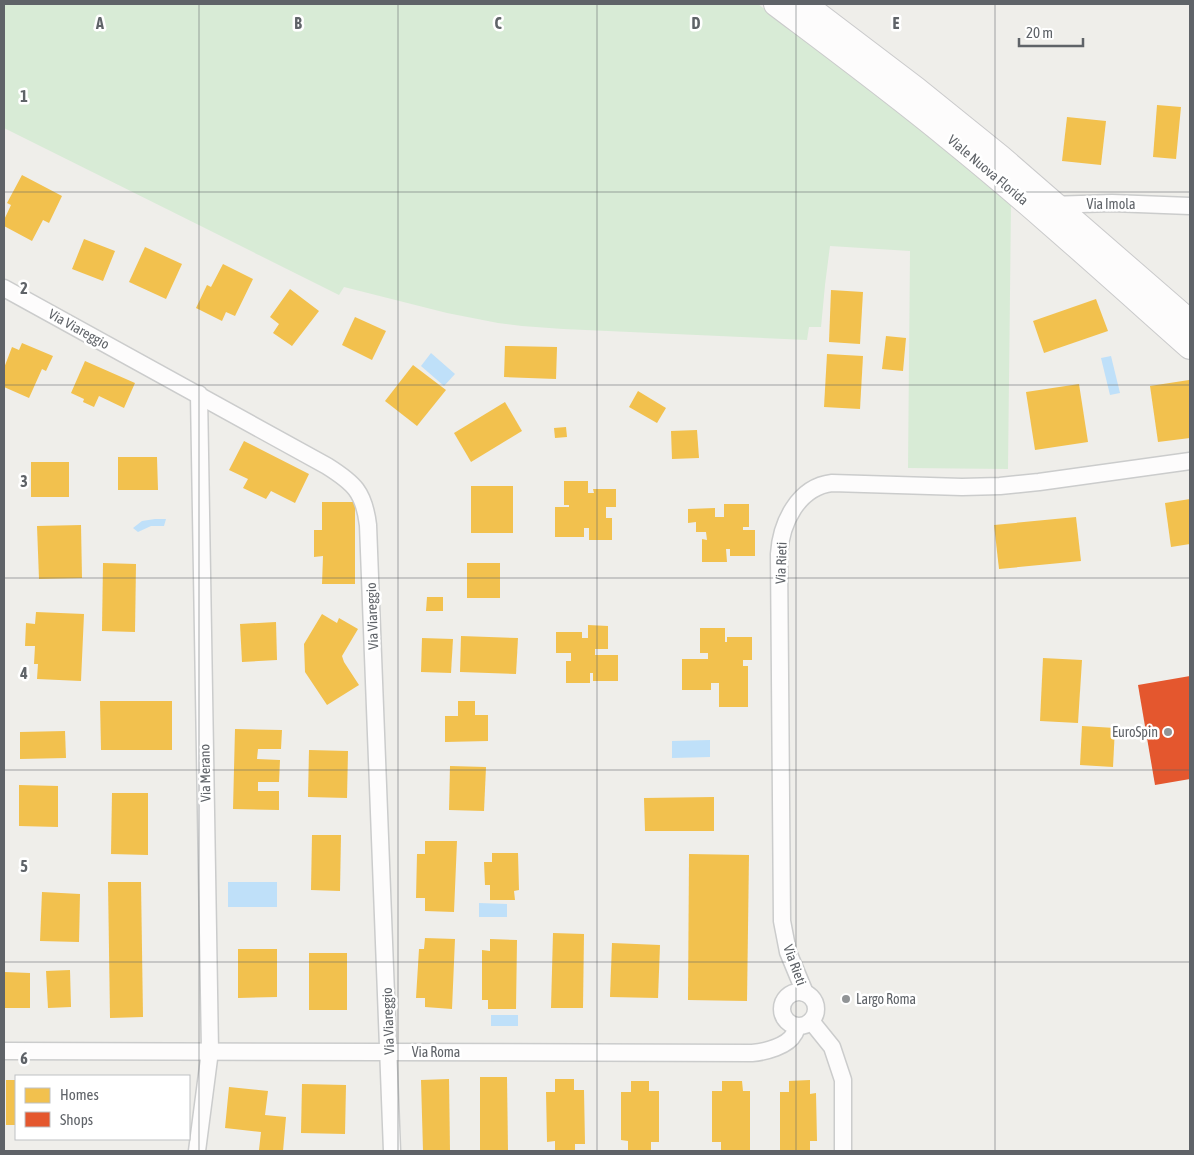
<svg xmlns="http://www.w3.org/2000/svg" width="1194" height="1155" viewBox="0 0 1194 1155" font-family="'Asap Condensed',sans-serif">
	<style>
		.green { fill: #d8ebd6 }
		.water { fill: #bfe0f9 }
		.homes { fill: #f2c14e }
		.shops { fill: #e4572e }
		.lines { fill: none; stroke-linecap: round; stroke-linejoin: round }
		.street-casing { stroke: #cbcccc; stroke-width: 19 }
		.secondary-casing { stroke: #cacacb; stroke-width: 26 }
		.street { stroke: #fdfcfc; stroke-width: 16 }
		.secondary { stroke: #fdfcfc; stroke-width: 24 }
		.grid { fill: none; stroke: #5f6368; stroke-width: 1; stroke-opacity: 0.55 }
		.poi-dot { fill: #919496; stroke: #fff; stroke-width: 2 }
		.labels { text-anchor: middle; stroke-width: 5; stroke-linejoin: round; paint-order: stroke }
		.street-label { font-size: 14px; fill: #5f6368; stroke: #fff }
		.poi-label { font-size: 14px; fill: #5f6368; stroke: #fff; text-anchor: end }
		.grid-label { font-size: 16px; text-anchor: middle; font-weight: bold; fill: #5f6368; stroke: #fff; stroke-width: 5; stroke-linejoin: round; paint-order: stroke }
	</style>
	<rect width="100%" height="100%" fill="#efeeea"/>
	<polygon class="green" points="4,4 758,4 931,138 1011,205 1008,469 908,468 910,251 830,246 825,285 821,327 809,327 807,340 563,329 522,326 498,323 447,313 344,287 339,295 4,128"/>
	<g class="water">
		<polygon points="431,353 455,374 444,386 421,366"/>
		<polygon points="1111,356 1120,393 1110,395 1101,358"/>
		<polygon points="155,519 166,519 164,526 151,526 138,532 133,528 142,521"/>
		<polygon points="710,740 710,757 672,758 672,741"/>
		<rect x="228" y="882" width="49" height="25"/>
		<polygon points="479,903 507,904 507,917 479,917"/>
		<rect x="491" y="1015" width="27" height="11"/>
	</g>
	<g class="homes">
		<polygon points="1157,105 1181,107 1176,159 1153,157"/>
		<polygon points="1067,117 1106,121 1101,165 1062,161"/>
		<polygon points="22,175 62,196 49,223 43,220 32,241 4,226 4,220 11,205 7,203"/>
		<polygon points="84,239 115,251 103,281 72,269"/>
		<polygon points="145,247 182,264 166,299 129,282"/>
		<polygon points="223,264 253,279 235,316 226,312 222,321 196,308 207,285 211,287"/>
		<polygon points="290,289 319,311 292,346 273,333 279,324 270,317"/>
		<polygon points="831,290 863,292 860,344 829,342"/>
		<polygon points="1096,299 1108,331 1044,353 1033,321"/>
		<polygon points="355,317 386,331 372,360 342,345"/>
		<polygon points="886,336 906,338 903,371 882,369"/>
		<polygon points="22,343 53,356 46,371 42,369 29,398 4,387 4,368 12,347 19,350"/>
		<polygon points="505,346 557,347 556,379 504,377"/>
		<polygon points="827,354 863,356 860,409 824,407"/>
		<polygon points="85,361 135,383 124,408 99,396 94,407 83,402 84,399 71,393"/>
		<polygon points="413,365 446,390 417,426 385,401"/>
		<polygon points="1189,380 1190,382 1190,438 1158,442 1150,386"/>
		<polygon points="1079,384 1088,442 1035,450 1026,392"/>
		<polygon points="638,391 666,408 657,423 629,407"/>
		<polygon points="505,402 522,431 471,462 454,433"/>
		<polygon points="566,427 567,437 555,438 554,428"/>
		<polygon points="697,430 699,458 672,459 671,431"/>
		<polygon points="244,441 309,474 295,503 271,491 266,499 243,488 248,479 229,470"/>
		<polygon points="118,457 157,457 158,490 118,490"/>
		<rect x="31" y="462" width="38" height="35"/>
		<polygon points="564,481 588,481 588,493 594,493 593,489 616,489 616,507 606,507 606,518 612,518 612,540 589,540 589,528 584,528 584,537 555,537 555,507 569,507 569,505 564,505"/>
		<rect x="471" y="486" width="42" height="47"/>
		<polygon points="1190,499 1190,544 1171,547 1165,503"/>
		<polygon points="322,502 355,502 355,584 322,584 323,556 314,557 314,530 322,530"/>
		<polygon points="724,504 749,504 749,527 743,527 743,530 755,530 755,556 730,556 730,549 726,549 727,562 702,562 702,539 707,540 706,532 696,532 696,522 688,523 688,509 715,508 715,517 724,517"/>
		<polygon points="1076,517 1081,561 999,569 994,525"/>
		<polygon points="81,525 82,578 39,579 37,526"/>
		<polygon points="103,563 136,564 135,632 102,631"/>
		<rect x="467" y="563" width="33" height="35"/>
		<polygon points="427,597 443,597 443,611 426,611"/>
		<polygon points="36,612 84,614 81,681 37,679 38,664 34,664 35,646 25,646 26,623 35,624"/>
		<polygon points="322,614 337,623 339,618 358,629 342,656 344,662 359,685 327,705 305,672 304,644"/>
		<polygon points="276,622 277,660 242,662 240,624"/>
		<polygon points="588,625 608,626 608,649 595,649 595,655 618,655 618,681 593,681 593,673 590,673 590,683 566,683 566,661 571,661 571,653 556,653 556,632 582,632 582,638 588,638"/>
		<polygon points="700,628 725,628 725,642 727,642 727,637 752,637 752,660 743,660 743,666 748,666 748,707 719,707 719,683 711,683 711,690 682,690 682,659 708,659 708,653 700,653"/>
		<polygon points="461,636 518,638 516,674 460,672"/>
		<polygon points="422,638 453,639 451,673 421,672"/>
		<polygon points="1043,658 1082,660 1078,723 1040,721"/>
		<polygon points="100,701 172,701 172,750 101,750"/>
		<polygon points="458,701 475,701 475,715 488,715 488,741 445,742 445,716 458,716"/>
		<polygon points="1082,726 1115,728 1113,767 1080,765"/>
		<polygon points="235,729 282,730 281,749 258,749 257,759 280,760 279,782 258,782 258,791 279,791 279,810 233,809"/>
		<polygon points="65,731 66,758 20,759 20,732"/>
		<polygon points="309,750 348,751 347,798 308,797"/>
		<polygon points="450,766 486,767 484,811 449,810"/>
		<polygon points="19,785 58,786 58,827 19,826"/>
		<polygon points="112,793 148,793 148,855 111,854"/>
		<polygon points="714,797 714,831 645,831 644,798"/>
		<polygon points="312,835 341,835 340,891 311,890"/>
		<polygon points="425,841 457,841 454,912 425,911 425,898 416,898 417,854 425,854"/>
		<polygon points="492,853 518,853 519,890 514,891 515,900 490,900 490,885 485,885 484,862 492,862"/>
		<polygon points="689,854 749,855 747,1001 688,1000"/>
		<polygon points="108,882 141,882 143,1017 110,1018"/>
		<polygon points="42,892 80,894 79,942 40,941"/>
		<polygon points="553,933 584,934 583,1008 551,1008"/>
		<polygon points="425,938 455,939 452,1009 425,1007 425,998 416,998 419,949 424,949"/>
		<polygon points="490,939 517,940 516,1009 488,1009 488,1000 482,1000 482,950 490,951"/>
		<polygon points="612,943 660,945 658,998 610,997"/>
		<polygon points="238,949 277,949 277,997 238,998"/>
		<rect x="309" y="953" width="38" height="57"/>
		<polygon points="70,970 71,1007 48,1008 46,971"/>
		<polygon points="4,972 30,973 30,1008 4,1008"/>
		<polygon points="480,1077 507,1077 508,1151 480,1151"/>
		<polygon points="449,1079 450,1151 423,1151 421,1080"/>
		<polygon points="555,1079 574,1079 574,1090 584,1090 585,1144 575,1144 575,1151 555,1151 555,1141 547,1142 546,1092 555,1092"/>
		<rect x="6" y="1080" width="10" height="45"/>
		<polygon points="810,1080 810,1094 816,1093 817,1141 810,1141 810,1151 780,1151 780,1092 789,1092 789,1081"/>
		<polygon points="631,1081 649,1081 649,1091 659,1091 659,1142 651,1142 651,1151 628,1151 628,1141 621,1140 621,1092 631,1092"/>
		<polygon points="722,1081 742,1081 743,1091 750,1091 750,1151 721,1151 721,1142 712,1142 712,1091 722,1091"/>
		<polygon points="302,1084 346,1085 345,1134 301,1133"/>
		<polygon points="229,1087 268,1091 265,1115 286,1117 283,1151 259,1150 261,1132 225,1128"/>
	</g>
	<polygon class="shops" points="1190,676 1190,779 1155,785 1138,685"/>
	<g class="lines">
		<defs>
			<g id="street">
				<polyline points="1050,205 1112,203 1190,206"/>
				<path d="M4,288L327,466C354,483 364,492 368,525L392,1151"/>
				<circle cx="799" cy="1009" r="17"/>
				<path d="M805,993L788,952L782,921L779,554C781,523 798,487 832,483L962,487L1000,486L1039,482L1190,461"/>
				<polyline points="811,1021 832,1047 843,1080 843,1151"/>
				<path d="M4,1051L752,1053C765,1052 788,1046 794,1034C796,1032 796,1028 796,1026"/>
				<polyline points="197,1151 210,1051 199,394"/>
			</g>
			<g id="secondary">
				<path d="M776,4C833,47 891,90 947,136C1030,203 1110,276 1190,347"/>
				<polyline points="804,4 916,89 999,156 1190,322"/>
			</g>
		</defs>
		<use href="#street" class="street-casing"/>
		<use href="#secondary" class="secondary-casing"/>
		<use href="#street" class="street"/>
		<use href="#secondary" class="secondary"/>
	</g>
	<path class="grid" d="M199,4V1151M398,4V1151M597,4V1151M796,4V1151M995,4V1151M4,192H1190M4,385H1190M4,578H1190M4,770H1190M4,962H1190"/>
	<g class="poi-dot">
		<circle cx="1168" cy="732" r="5"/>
		<circle cx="846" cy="999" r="5"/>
	</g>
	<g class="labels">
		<g class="street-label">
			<text transform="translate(988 170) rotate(40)" y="5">Viale Nuova Florida</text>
			<text x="1111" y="209">Via Imola</text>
			<text transform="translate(79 329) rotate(29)" y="5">Via Viareggio</text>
			<text transform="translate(781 563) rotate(-88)" y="5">Via Rieti</text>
			<text transform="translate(372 616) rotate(-92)" y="5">Via Viareggio</text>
			<text transform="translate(205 773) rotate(-91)" y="5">Via Merano</text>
			<text transform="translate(795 965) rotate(70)" y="5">Via Rieti</text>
			<text transform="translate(388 1021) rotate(-92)" y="5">Via Viareggio</text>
			<text x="436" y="1057">Via Roma</text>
		</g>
		<g class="poi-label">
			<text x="1158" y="737">EuroSpin</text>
			<text x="856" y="1004" text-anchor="start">Largo Roma</text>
		</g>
	</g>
	<g class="grid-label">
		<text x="100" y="29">A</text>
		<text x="298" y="29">B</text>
		<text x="498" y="29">C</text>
		<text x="696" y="29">D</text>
		<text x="896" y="29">E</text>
		<text x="24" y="102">1</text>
		<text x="24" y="294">2</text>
		<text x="24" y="487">3</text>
		<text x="24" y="679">4</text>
		<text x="24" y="872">5</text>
		<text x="24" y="1064">6</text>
	</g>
	<rect width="1194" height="1155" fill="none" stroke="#5f6368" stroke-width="10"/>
	<rect x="15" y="1075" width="175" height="65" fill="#ffffff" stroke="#bfc1c3"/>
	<rect x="25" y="1088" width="25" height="15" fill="#f2c14e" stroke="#bfc1c3"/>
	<text x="60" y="1100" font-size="15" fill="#5f6368">Homes</text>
	<rect x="25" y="1112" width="25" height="15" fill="#e4572e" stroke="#bfc1c3"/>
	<text x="60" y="1125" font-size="15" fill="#5f6368">Shops</text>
	<path d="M1019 38v8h64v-8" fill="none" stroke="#5f6368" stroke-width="2.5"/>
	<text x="1026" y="38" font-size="15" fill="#5f6368" stroke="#ffffff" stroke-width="4" paint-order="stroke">20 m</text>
</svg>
